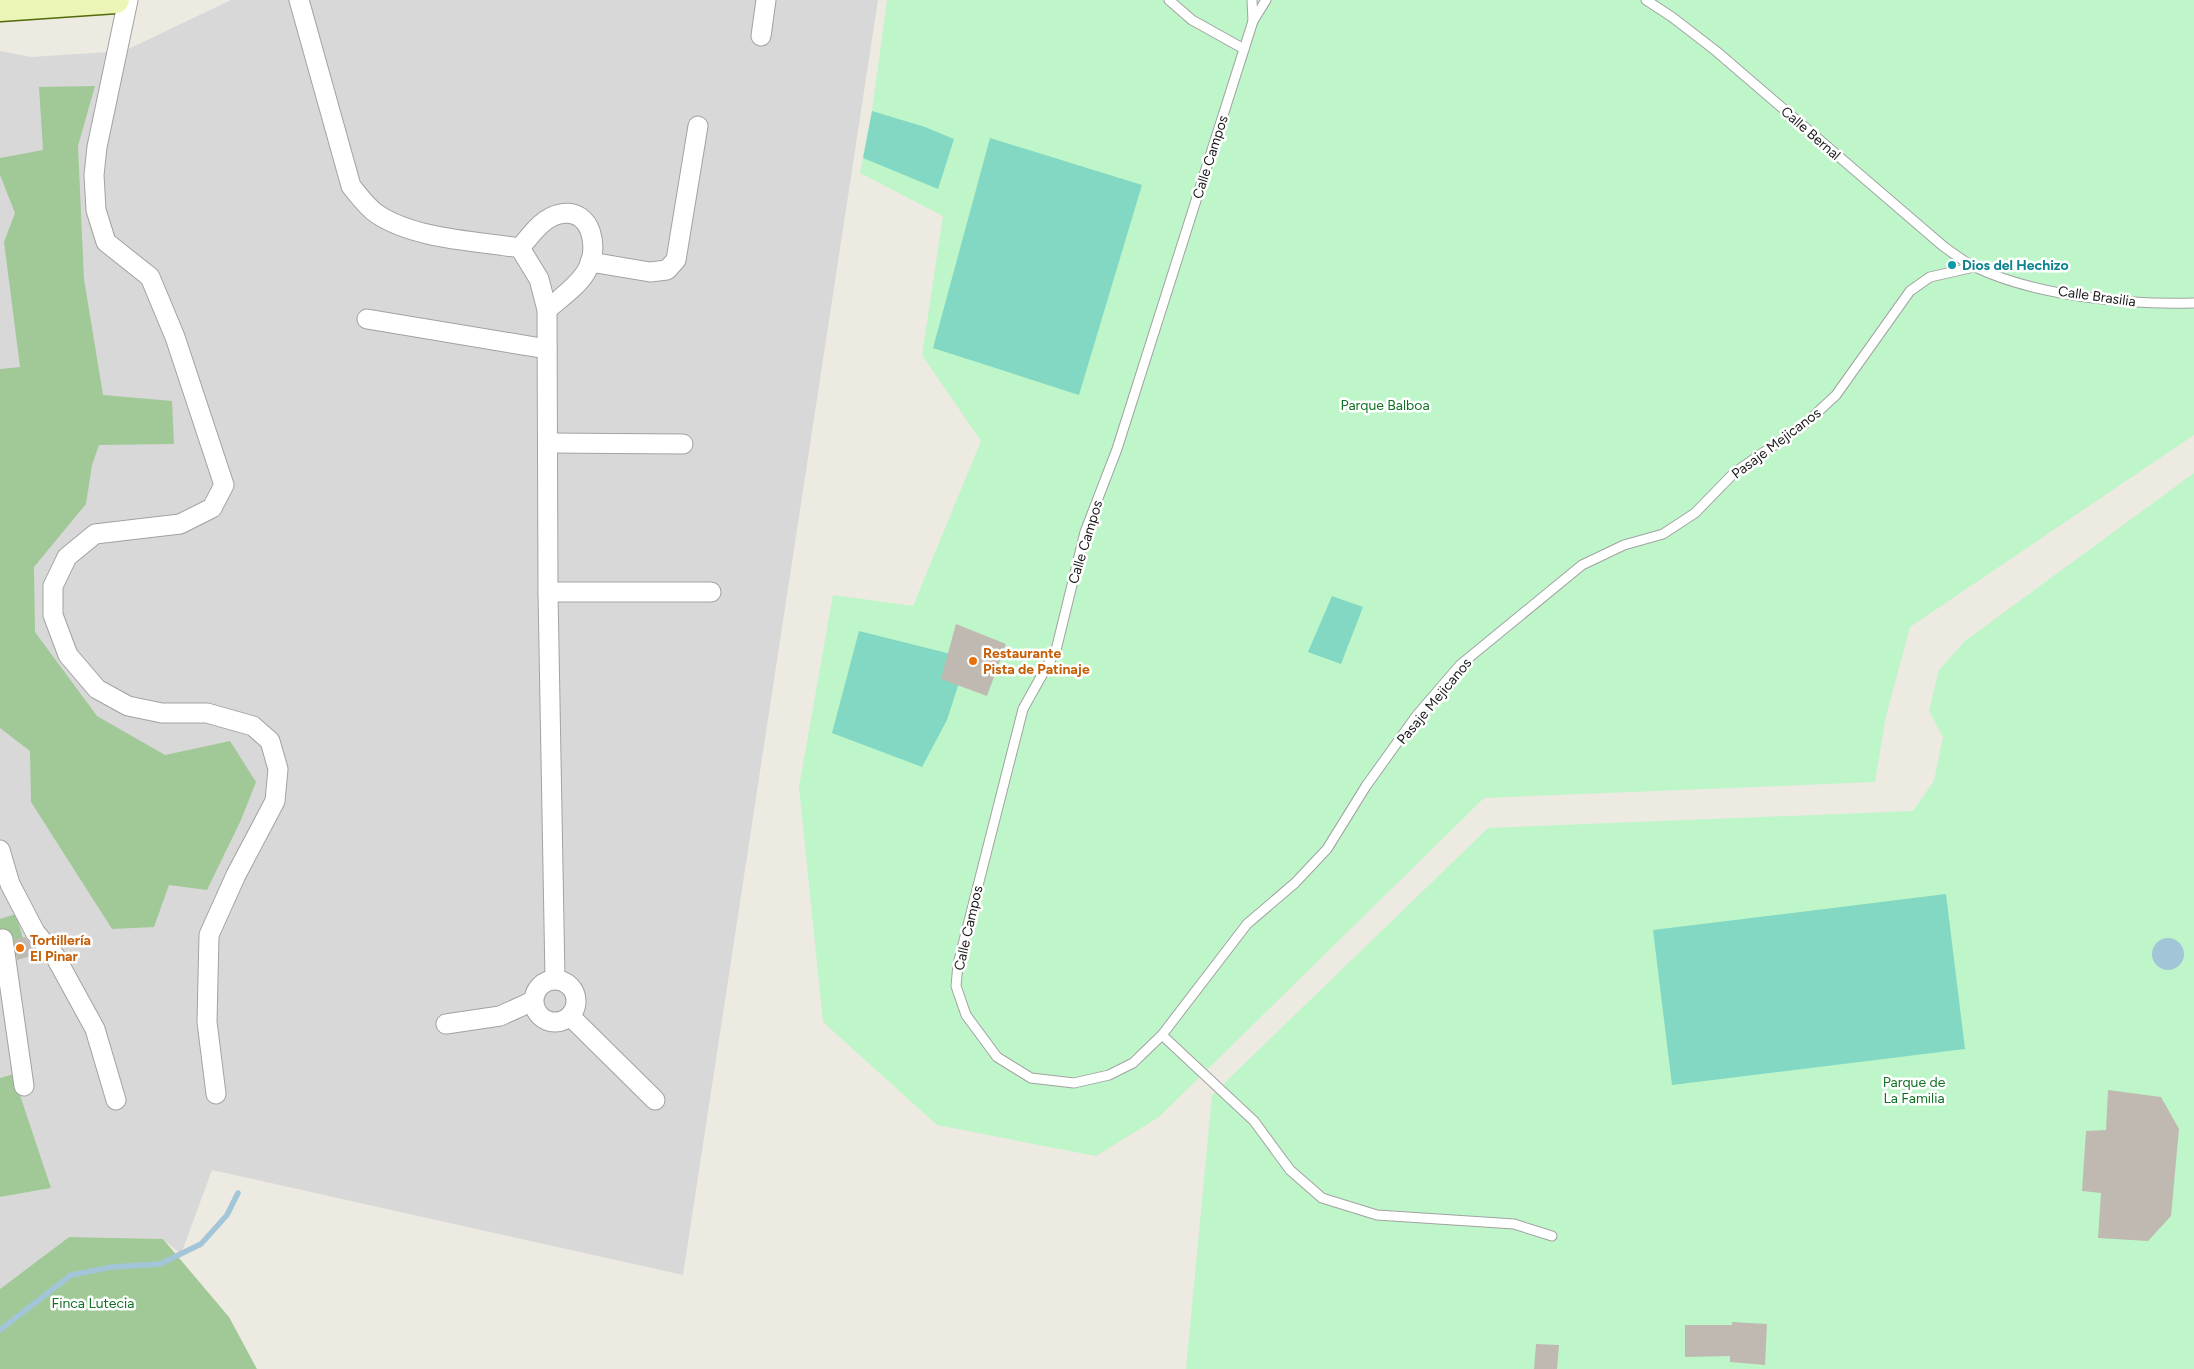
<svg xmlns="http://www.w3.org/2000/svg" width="2194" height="1369" viewBox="0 0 2194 1369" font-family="Figtree,sans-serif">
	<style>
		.residential { fill: #d9d8d8 }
		.forest { fill: #a0c997 }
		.park { fill: #bef6ca }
		.pitch { fill: #82d8c2 }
		.water { fill: #a3c5d8 }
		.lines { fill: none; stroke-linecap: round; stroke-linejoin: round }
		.stream { stroke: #a3c5d8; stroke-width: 5.5 }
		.building { fill: #c0b9b1 }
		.lane-casing { stroke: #a2a2a2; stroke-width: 11 }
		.street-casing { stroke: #a2a2a2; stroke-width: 21 }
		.secondary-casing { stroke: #536a0a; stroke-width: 29 }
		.lane { stroke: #fff; stroke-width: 9 }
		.street { stroke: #fff; stroke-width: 19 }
		.secondary { stroke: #eaf5b6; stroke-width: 26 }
		.culture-dot { fill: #0f9aa8; stroke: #fff; stroke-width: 2 }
		.food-dot { fill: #e8710a; stroke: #fff; stroke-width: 2 }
		.labels { text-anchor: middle; stroke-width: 5; stroke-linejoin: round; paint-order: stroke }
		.street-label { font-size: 14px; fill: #1b1b1b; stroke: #fff }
		.culture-label { font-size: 14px; font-weight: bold; fill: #0d838f; stroke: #fff; text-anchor: start }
		.park-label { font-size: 14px; fill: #117125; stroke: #fff }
		.food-label { font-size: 14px; font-weight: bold; fill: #c56008; stroke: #fff; text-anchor: start }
	</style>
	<rect width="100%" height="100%" fill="#eceae1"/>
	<polygon class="residential" points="231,0 878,0 683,1275 212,1170 181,1254 163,1239 69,1237 0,1289 0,1197 50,1188 12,1074 0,1078 0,51 31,57 124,51"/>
	<g class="forest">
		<polygon points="95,86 78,146 84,279 103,395 172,401 174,444 99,445 92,465 86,504 34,567 35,632 97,716 165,755 230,741 256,782 241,820 207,890 169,885 154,927 112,929 31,802 30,751 0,728 0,369 20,367 4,242 15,213 0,175 0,158 43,150 39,87"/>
		<polygon points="16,914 27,953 0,960 0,919"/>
		<polygon points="13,1074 51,1188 0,1197 0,1078"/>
		<polygon points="69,1237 163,1239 229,1317 257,1369 0,1369 0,1289"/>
	</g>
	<g class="park">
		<polygon points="887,0 2194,0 2194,435 1910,627 1886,716 1875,782 1484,798 1159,1117 1096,1156 937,1125 823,1022 799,787 833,595 913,606 981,441 922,355 943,216 860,173 872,111"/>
		<polygon points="2194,473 2194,1369 1186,1369 1212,1095 1488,828 1913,811 1934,781 1943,737 1929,711 1939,670 1965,641"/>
	</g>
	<g class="pitch">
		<polygon points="872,111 925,127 954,139 938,189 863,158"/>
		<polygon points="990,138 1142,185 1079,395 933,348"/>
		<polygon points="1332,596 1363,607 1341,664 1308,652"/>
		<polygon points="859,631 967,658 947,720 922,767 832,733"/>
		<polygon points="1946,894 1965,1049 1672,1085 1653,930"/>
	</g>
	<circle class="water" cx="2168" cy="954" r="16"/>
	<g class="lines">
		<polyline class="stream" points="0,1330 71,1275 112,1267 160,1264 201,1244 227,1215 238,1193"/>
	</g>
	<g class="building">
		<polygon points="956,624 1006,644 987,696 941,679"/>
		<polygon points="25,937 32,946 35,955 17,960 14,940"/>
		<polygon points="2108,1090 2161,1097 2179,1129 2171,1216 2148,1241 2098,1238 2101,1193 2082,1191 2086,1131 2106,1130"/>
		<polygon points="1732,1322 1767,1324 1765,1365 1730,1362 1730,1356 1685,1357 1685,1325 1732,1325"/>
		<polygon points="1536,1344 1559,1345 1557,1369 1534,1369"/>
	</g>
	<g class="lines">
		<defs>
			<g id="lane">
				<polyline points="1169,0 1192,20 1244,49"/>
				<polyline points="1252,0 1253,21"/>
				<polyline points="1266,0 1253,21 1117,449 1085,532 1056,650 1023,709 958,964 956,986 966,1015 997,1057 1031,1078 1074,1083 1109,1075 1133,1063 1162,1035 1247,924 1295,883 1327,849 1366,786 1417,715 1460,665 1582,565 1624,545 1663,534 1695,513 1734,473 1806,423 1836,395 1910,291 1930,277 1974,267"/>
				<path d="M1646,0L1672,17L1716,51L1943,246C1953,253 1964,262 1975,267C2036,296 2127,305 2194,303"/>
				<polyline points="1162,1035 1254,1121 1290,1170 1322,1198 1377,1215 1514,1224 1552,1236"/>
			</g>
			<g id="street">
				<polyline points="128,0 97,147 94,175 96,210 106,242 150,277 175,337 224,485 212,508 180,524 95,534 67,557 53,586 53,615 68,655 97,689 128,706 162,713 207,713 253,726 270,741 278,769 275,801 236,875 209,935 207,1022 216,1094"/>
				<path d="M299,0L351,186C359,196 367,207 377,214C414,239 476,241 520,248L539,279L547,310L548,592L555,979"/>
				<polyline points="761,36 766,0"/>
				<path d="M520,248C531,235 543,217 560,214C593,207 600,251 586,272C577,287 560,298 547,310"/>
				<polyline points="590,262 650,272 667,270 676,260 698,126"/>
				<polyline points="367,319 547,349"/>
				<polyline points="548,443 683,444"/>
				<polyline points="548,592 711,592"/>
				<polyline points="0,850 10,884 35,932 55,956 95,1029 116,1100"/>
				<polyline points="3,939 24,1086"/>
				<circle cx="555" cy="1001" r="21"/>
				<polyline points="570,1016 655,1100"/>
				<polyline points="446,1024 500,1016 533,1001"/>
			</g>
			<polyline id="secondary" points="0,8 116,0"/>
		</defs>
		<use href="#lane" class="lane-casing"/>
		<use href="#street" class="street-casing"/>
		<use href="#secondary" class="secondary-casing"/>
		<use href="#lane" class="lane"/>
		<use href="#street" class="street"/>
		<use href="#secondary" class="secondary"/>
	</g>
	<circle class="culture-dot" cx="1952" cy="265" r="5"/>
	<g class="food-dot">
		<circle cx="973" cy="661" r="5"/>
		<circle cx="20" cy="948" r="5"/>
	</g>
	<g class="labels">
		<g class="street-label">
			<text transform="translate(1811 133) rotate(41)" y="5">Calle Bernal</text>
			<text transform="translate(1210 157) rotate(-72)" y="5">Calle Campos</text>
			<text transform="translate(2097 296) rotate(8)" y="5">Calle Brasilia</text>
			<text transform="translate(1776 443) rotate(-37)" y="5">Pasaje Mejicanos</text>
			<text transform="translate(1085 542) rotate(-73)" y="5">Calle Campos</text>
			<text transform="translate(1434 701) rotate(-50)" y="5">Pasaje Mejicanos</text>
			<text transform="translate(968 928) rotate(-77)" y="5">Calle Campos</text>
		</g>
		<g class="culture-label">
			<text x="1962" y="270">Dios del Hechizo</text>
		</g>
		<g class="park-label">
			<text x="1385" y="410">Parque Balboa</text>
			<text x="1914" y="1087">Parque de<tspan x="1914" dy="16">La Familia</tspan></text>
			<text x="93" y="1308">Finca Lutecia</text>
		</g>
		<g class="food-label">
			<text x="983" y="658">Restaurante<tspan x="983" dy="16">Pista de Patinaje</tspan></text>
			<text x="30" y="945">Tortillería<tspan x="30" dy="16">El Pinar</tspan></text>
		</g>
	</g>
</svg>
